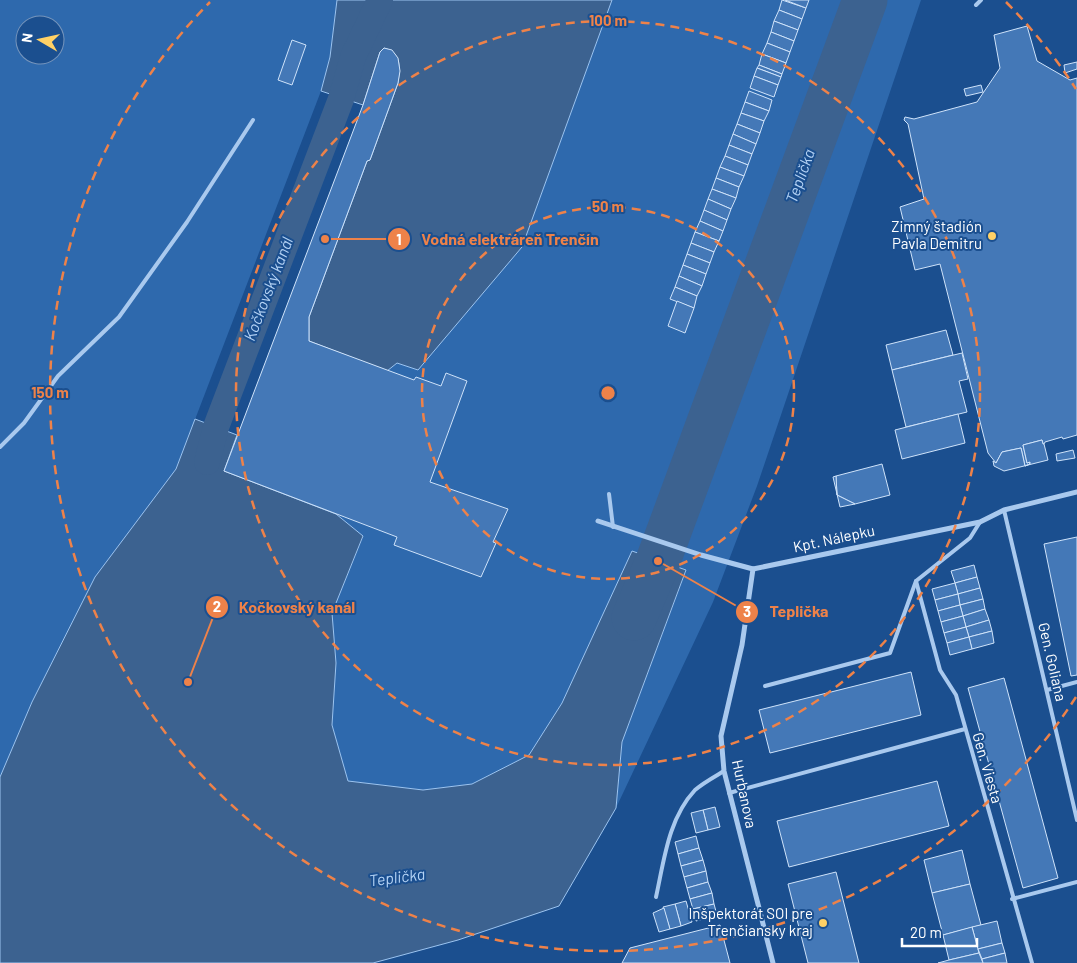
<svg xmlns="http://www.w3.org/2000/svg" width="1077" height="963" viewBox="0 0 1077 963" font-family="Barlow,sans-serif">
	<style>
		.green { fill: #2e69ad; fill-rule: evenodd }
		.water { fill: #3c6290; stroke: #9cc4f0 }
		.lines { fill: none; stroke-linecap: round; stroke-linejoin: round }
		.canal { stroke: #3c6290; stroke-width: 26 }
		.river { stroke: #3c6290; stroke-width: 45 }
		.building { fill: #4478b7; stroke: #cfe3fa }
		.service { stroke: #a9c9ee; stroke-width: 4 }
		.minor { stroke: #a9c9ee; stroke-width: 5 }
		.ring { fill: none; stroke: #ee8249; stroke-width: 2.5; stroke-dasharray: 9 6 }
		.poi-dot { fill: #ffd166; stroke: #1b4f8f; stroke-width: 2 }
		.labels { text-anchor: middle; stroke-width: 4; stroke-linejoin: round; paint-order: stroke }
		.poi-label { font-size: 15px; fill: #fff; stroke: #1b4f8f; text-anchor: end }
		.street-label { font-size: 15px; fill: #fff; stroke: #1b4f8f }
		.water-label { font-size: 16px; font-style: italic; fill: #b5d3f5; stroke: #1b4f8f }
		.centre { fill: #ee8249; stroke: #1b4f8f; stroke-width: 2.5 }
		.ring-label { font-size: 15px; text-anchor: middle; font-weight: bold; fill: #ee8249; stroke: #1b4f8f; stroke-width: 4; stroke-linejoin: round; paint-order: stroke }
		.leader { fill: none; stroke: #ee8249; stroke-width: 2 }
		.callout-dot { fill: #ee8249; stroke: #1b4f8f; stroke-width: 2 }
		.mark-label { font-size: 15px; text-anchor: middle; font-weight: bold; fill: #fff }
		.callout-label { font-size: 16px; text-anchor: middle; font-weight: bold; fill: #ee8249; stroke: #1b4f8f; stroke-width: 4; stroke-linejoin: round; paint-order: stroke }
	</style>
	<rect width="100%" height="100%" fill="#1b4f8f"/>
	<g class="green">
		<path d="M0,0H337L330,57L321,91L176,469L95,577L32,702L0,777ZM25,25H55V55H25Z"/>
		<polygon points="612,0 921,0 757,486 713,602 616,808 622,742 686,571 562,703 529,755 472,784 423,790 347,781 332,725 336,663 332,613 363,537 336,514 397,537 493,542 508,509 430,482 467,381 447,373 441,386 416,377 414,380 387,371 397,363 522,247"/>
	</g>
	<g class="water">
		<path d="M337,0H612L522,247L418,370L397,363L387,371L309,341V317L367,161L370,160L398,83C400,68 402,53 384,48L380,52L363,105L321,91L330,57Z"/>
		<polygon points="195,419 237,435 224,471 336,514 363,536 332,613 336,663 332,725 348,781 423,790 472,784 529,755 562,703 632,551 686,570 622,742 616,808 559,906 458,940 373,963 0,963 0,777 32,702 95,577 176,469"/>
	</g>
	<g class="lines">
		<polyline class="canal" points="207,462 216,427 341,99 353,57 380,0"/>
		<polyline class="river" points="634,618 658,561 865,0"/>
	</g>
	<g class="building">
		<polygon points="782,0 806,8 802,19 779,10"/>
		<polygon points="785,0 809,0 806,8"/>
		<polygon points="779,10 802,19 798,30 774,21"/>
		<polygon points="774,21 798,30 794,41 771,32"/>
		<polygon points="1027,26 1037,61 1070,80 1077,78 1077,435 1063,439 1062,437 1045,442 1044,444 1043,444 1042,440 1023,445 1027,463 1030,462 1030,464 1025,466 1021,448 1002,452 996,463 988,453 940,264 915,270 900,207 924,199 908,124 904,120 905,117 914,119 977,102 1000,68 994,35"/>
		<polygon points="771,32 794,41 790,52 767,43"/>
		<polygon points="292,40 306,45 292,85 278,80"/>
		<polygon points="767,43 790,52 786,63 762,54"/>
		<polygon points="384,48 392,50 398,58 400,71 398,83 370,160 367,161 309,317 309,341 414,380 416,377 441,386 446,373 467,381 430,482 508,509 493,542 496,543 481,577 394,545 397,537 224,471 363,105 380,52"/>
		<polygon points="762,54 786,63 782,74 759,65"/>
		<polygon points="1077,62 1077,69 1065,73 1064,65"/>
		<polygon points="759,65 782,74 781,77 757,68"/>
		<polygon points="757,68 781,77 778,85 754,76"/>
		<polygon points="754,76 778,85 774,97 750,88"/>
		<polygon points="981,85 983,92 966,96 964,89"/>
		<polygon points="749,91 772,100 769,111 745,102"/>
		<polygon points="745,102 769,111 764,121 741,113"/>
		<polygon points="741,113 764,121 760,133 737,124"/>
		<polygon points="737,124 760,133 756,144 733,134"/>
		<polygon points="733,134 756,144 752,154 729,145"/>
		<polygon points="729,145 752,154 748,165 725,156"/>
		<polygon points="725,156 748,165 744,176 720,167"/>
		<polygon points="720,167 744,176 739,187 716,178"/>
		<polygon points="716,178 739,187 736,198 712,189"/>
		<polygon points="712,189 736,198 731,209 708,199"/>
		<polygon points="708,199 731,209 727,220 704,210"/>
		<polygon points="704,210 727,220 723,231 700,221"/>
		<polygon points="700,221 723,231 719,241 695,232"/>
		<polygon points="695,232 719,241 714,252 691,243"/>
		<polygon points="691,243 714,252 710,263 687,254"/>
		<polygon points="687,254 710,263 706,274 683,265"/>
		<polygon points="683,265 706,274 702,286 679,276"/>
		<polygon points="679,276 702,286 697,296 675,287"/>
		<polygon points="675,287 697,296 694,308 670,299"/>
		<polygon points="677,301 694,308 685,333 668,326"/>
		<polygon points="946,330 953,355 892,370 886,345"/>
		<polygon points="962,353 968,379 959,381 967,412 906,427 892,370"/>
		<polygon points="958,414 965,443 902,459 895,430"/>
		<polygon points="1042,440 1043,444 1044,444 1048,460 1004,471 994,466 993,461 996,463 1002,452 1021,448 1025,466 1030,464 1030,462 1027,463 1023,445"/>
		<polygon points="1073,450 1075,458 1057,461 1056,454"/>
		<polygon points="882,464 890,495 855,504 837,495 836,476"/>
		<polygon points="836,476 837,495 855,504 840,507 833,477"/>
		<polygon points="1077,537 1077,675 1071,676 1044,544"/>
		<polygon points="974,565 977,577 955,583 951,571"/>
		<polygon points="977,577 980,588 958,594 955,583"/>
		<polygon points="955,583 958,594 935,600 932,589"/>
		<polygon points="980,588 983,599 960,605 958,594"/>
		<polygon points="958,594 960,605 938,611 935,600"/>
		<polygon points="983,599 985,609 963,616 960,605"/>
		<polygon points="960,605 963,616 941,622 938,611"/>
		<polygon points="985,609 989,620 966,627 963,616"/>
		<polygon points="963,616 966,627 944,633 941,622"/>
		<polygon points="989,620 992,631 969,637 966,627"/>
		<polygon points="966,627 969,637 947,643 944,633"/>
		<polygon points="992,631 994,643 972,649 969,637"/>
		<polygon points="969,637 972,649 950,655 947,643"/>
		<polygon points="911,672 921,715 770,753 759,710"/>
		<polygon points="1004,678 1058,878 1023,888 968,688"/>
		<polygon points="937,781 949,826 789,867 777,821"/>
		<polygon points="715,807 720,827 708,830 703,810"/>
		<polygon points="703,810 708,830 696,833 691,813"/>
		<polygon points="696,836 699,848 678,854 675,842"/>
		<polygon points="699,848 703,860 681,866 678,854"/>
		<polygon points="962,850 970,884 932,893 924,860"/>
		<polygon points="703,860 706,871 684,877 681,866"/>
		<polygon points="706,871 708,882 687,888 684,877"/>
		<polygon points="836,872 859,963 808,963 788,884"/>
		<polygon points="708,882 712,893 690,899 687,888"/>
		<polygon points="970,884 981,925 943,935 932,893"/>
		<polygon points="712,893 714,904 693,909 690,899"/>
		<polygon points="686,901 692,922 681,926 675,904"/>
		<polygon points="675,904 681,926 670,929 663,907"/>
		<polygon points="714,904 717,915 696,921 693,909"/>
		<polygon points="664,908 670,929 659,932 653,913"/>
		<polygon points="997,921 1002,943 978,949 972,927"/>
		<polygon points="720,925 730,963 622,963 630,948"/>
		<polygon points="972,927 979,953 949,960 943,935"/>
		<polygon points="1002,943 1005,953 982,959 978,949"/>
		<polygon points="979,953 983,963 938,963 949,960"/>
		<polygon points="1005,953 1007,963 983,963 982,959"/>
	</g>
	<g class="lines">
		<g class="service">
			<polyline points="976,5 981,0"/>
			<polyline points="0,447 24,423 58,376 119,317 187,222 253,120"/>
			<polyline points="609,494 613,527"/>
			<polyline points="1004,510 1077,820"/>
			<polyline points="916,581 940,670 956,695 1032,963"/>
			<polyline points="765,686 890,653 916,581 970,538 980,522"/>
			<polyline points="1047,690 1077,682"/>
			<polyline points="729,793 965,729"/>
			<path d="M656,897C664,861 668,819 695,790C703,783 714,777 724,771"/>
			<polyline points="1012,899 1077,882"/>
		</g>
		<g class="minor">
			<polyline points="598,521 701,555 753,569 980,522 1004,510 1077,492"/>
			<polyline points="753,569 742,645 721,736 724,771 773,963"/>
		</g>
	</g>
	<g class="ring">
		<circle cx="608" cy="393" r="186"/>
		<circle cx="608" cy="393" r="372"/>
		<path d="M1076 697A558 558 0 1 1 210 2M1006 2A558 558 0 0 1 1076 89"/>
	</g>
	<g class="poi-dot">
		<circle cx="992" cy="236" r="5"/>
		<circle cx="823" cy="923" r="5"/>
	</g>
	<g class="labels">
		<g class="poi-label">
			<text x="982" y="232">Zimný štadión<tspan x="982" dy="17">Pavla Demitru</tspan></text>
			<text x="813" y="919">Inšpektorát SOI pre<tspan x="813" dy="17">Trenčiansky kraj</tspan></text>
		</g>
		<g class="street-label">
			<text transform="translate(834 539) rotate(-12)" y="5">Kpt. Nálepku</text>
			<text transform="translate(1052 662) rotate(77)" y="5">Gen. Goliana</text>
			<text transform="translate(987 768) rotate(74)" y="5">Gen. Viesta</text>
			<text transform="translate(744 794) rotate(78)" y="5">Hurbanova</text>
		</g>
		<g class="water-label">
			<text transform="translate(800 176) rotate(-70)" y="6">Teplička</text>
			<text transform="translate(268 289) rotate(-69)" y="6">Kočkovský kanál</text>
			<text transform="translate(397 877) rotate(-7)" y="6">Teplička</text>
		</g>
	</g>
	<circle cx="608" cy="393" r="8" class="centre"/>
	<g class="ring-label">
		<text x="608" y="26">100 m</text>
		<text x="608" y="212">50 m</text>
		<text x="50" y="398">150 m</text>
	</g>
	<path class="leader" d="M325 239L399 239M188 682L217 607M658 561L747 612"/>
	<g class="callout-dot">
		<circle cx="325" cy="239" r="5"/>
		<circle cx="188" cy="682" r="5"/>
		<circle cx="658" cy="561" r="5"/>
		<circle cx="399" cy="239" r="12"/>
		<circle cx="217" cy="607" r="12"/>
		<circle cx="747" cy="612" r="12"/>
	</g>
	<g class="mark-label">
		<text x="399" y="245">1</text>
		<text x="217" y="612">2</text>
		<text x="747" y="617">3</text>
	</g>
	<g class="callout-label">
		<text x="510" y="245">Vodná elektráreň Trenčín</text>
		<text x="297" y="613">Kočkovský kanál</text>
		<text x="799" y="617">Teplička</text>
	</g>
	<g transform="translate(40 40) rotate(279)"><circle r="24" fill="#1b4f8f" stroke="#7695bc"/>
	<path d="M0-4L9 19L0 12L-9 19Z" fill="#ffd166"/>
	<text y="-8" font-size="14" font-weight="bold" text-anchor="middle" fill="#ffffff">N</text>
	</g>
	<path d="M902 938v8h75v-8" fill="none" stroke="#ffffff" stroke-width="2.5"/>
	<text x="910" y="938" font-size="15" fill="#ffffff" stroke="#1b4f8f" stroke-width="4" paint-order="stroke">20 m</text>
</svg>
